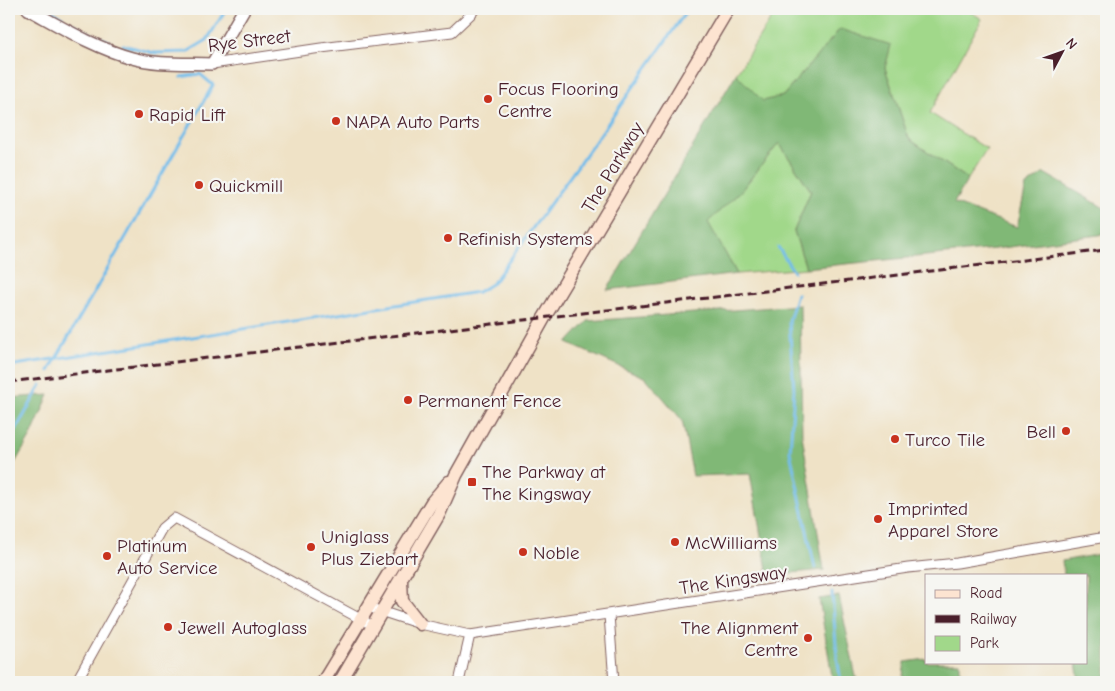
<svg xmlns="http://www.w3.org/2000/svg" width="1115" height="691" viewBox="0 0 1115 691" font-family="'Comic Neue',sans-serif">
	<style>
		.green { fill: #a1d88a; stroke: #767c5a }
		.forest { fill: #80b876; stroke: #656c50 }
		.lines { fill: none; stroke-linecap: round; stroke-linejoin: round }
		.stream { stroke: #71bcea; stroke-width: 3 }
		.minor-casing { stroke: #846361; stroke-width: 11 }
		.tertiary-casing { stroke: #846361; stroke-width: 14 }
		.secondary-casing { stroke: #846361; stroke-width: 15 }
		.minor { stroke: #fff; stroke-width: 9 }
		.tertiary { stroke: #fff; stroke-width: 11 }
		.secondary { stroke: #fde4d1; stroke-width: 12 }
		.rail { stroke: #4a1f2b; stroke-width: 3; stroke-dasharray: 8 4; stroke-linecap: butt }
		.poi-dot { fill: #c8321e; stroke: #f6f6f2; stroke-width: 2 }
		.labels { text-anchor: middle; stroke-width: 4.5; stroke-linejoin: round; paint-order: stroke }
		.street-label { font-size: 19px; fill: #4a1f2b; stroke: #f6f6f2 }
		.poi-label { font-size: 19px; fill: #4a1f2b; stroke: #f6f6f2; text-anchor: start }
	</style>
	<rect width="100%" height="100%" fill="#f6f6f2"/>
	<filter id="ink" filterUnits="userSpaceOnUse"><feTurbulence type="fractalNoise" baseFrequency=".02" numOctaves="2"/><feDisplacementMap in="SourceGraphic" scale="10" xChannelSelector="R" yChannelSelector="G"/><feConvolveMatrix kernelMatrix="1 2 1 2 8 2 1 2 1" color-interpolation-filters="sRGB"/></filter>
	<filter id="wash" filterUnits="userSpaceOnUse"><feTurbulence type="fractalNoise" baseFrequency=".0096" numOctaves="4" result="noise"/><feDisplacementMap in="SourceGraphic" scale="20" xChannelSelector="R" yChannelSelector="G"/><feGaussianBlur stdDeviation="1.12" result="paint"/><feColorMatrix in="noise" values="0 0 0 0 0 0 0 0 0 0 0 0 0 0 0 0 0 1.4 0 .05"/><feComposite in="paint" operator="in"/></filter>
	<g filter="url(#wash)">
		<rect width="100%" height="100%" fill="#efe2c6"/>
		<g class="green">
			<polygon points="777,9 966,9 982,19 930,113 987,149 968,179 909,139 885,68 840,29 783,96 763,102 736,74"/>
			<polygon points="779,143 811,191 794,231 806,268 737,274 707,222 740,192"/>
		</g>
		<g class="forest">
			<polygon points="840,29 891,45 885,68 909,139 968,179 954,203 1017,227 1026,186 1044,173 1106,209 1106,234 995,249 806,268 794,231 811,191 779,143 740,192 708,222 737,274 607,290 736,74 763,101 783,96"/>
			<polygon points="800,305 802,435 824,570 768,575 750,474 693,476 682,420 646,378 567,343 588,321"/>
			<polygon points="49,395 32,434 9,473 9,398"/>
			<polygon points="1100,554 1106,588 1106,682 1079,682 1076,662 1086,662 1086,575 1064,575 1062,561"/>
			<polygon points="839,596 857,682 833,682 819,599"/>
			<polygon points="926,659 926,662 960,662 960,682 902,682 905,662"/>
		</g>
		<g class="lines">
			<g class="stream">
				<polyline points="53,12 62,17"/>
				<polyline points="73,24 95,36 108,41"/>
				<polyline points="123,45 154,53 187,52 207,40 226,9"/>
				<polyline points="778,247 794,272"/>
				<polyline points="797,294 789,321 794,389 790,452 815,568"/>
				<polyline points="9,366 478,292 493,283 592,146 688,9"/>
				<polyline points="49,371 213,85 200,74 181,77"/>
				<polyline points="9,442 41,385"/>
				<polyline points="832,593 837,657 841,682"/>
			</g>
		</g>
	</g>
	<g filter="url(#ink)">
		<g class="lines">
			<defs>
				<g id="minor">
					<polyline points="212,64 321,48 452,32 471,14 475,9"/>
					<polyline points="368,607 420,624 470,635 908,568 957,563 1106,537"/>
					<polyline points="609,615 614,682"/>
					<polyline points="76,682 162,528 174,518 366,622"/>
					<polyline points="459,682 470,635"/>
				</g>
				<path id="tertiary" d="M28,9C61,27 95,48 132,58C157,65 186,63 212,64L244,9"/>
				<g id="secondary">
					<polyline points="401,580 402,601 420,624"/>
					<polyline points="323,682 432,502 449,482"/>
					<polyline points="340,682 439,514 456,475 544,318 728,9"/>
				</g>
			</defs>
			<use href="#minor" class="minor-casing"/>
			<use href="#tertiary" class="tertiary-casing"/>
			<use href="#secondary" class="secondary-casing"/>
			<use href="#minor" class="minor"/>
			<use href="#tertiary" class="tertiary"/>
			<use href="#secondary" class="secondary"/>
			<polyline class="rail" points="9,382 1106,250"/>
		</g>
	</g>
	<g class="poi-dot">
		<circle cx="488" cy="99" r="5"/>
		<circle cx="139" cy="114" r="5"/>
		<circle cx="336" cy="121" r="5"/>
		<circle cx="199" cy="185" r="5"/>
		<circle cx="448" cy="238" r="5"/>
		<circle cx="408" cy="400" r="5"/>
		<circle cx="1066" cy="431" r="5"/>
		<circle cx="895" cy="439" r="5"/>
		<rect x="467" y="477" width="10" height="10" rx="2.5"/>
		<circle cx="878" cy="519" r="5"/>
		<circle cx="675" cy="542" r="5"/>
		<circle cx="311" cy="547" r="5"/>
		<circle cx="523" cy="552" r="5"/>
		<circle cx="107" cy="556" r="5"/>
		<circle cx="168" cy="627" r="5"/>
		<circle cx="808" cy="638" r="5"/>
	</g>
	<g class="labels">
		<g class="street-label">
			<text transform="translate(249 40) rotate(-7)" y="7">Rye Street</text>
			<text transform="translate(612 167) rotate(-59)" y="7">The Parkway</text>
			<text transform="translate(733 579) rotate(-9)" y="7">The Kingsway</text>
		</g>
		<g class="poi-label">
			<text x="498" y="95">Focus Flooring<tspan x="498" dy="22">Centre</tspan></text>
			<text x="149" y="121">Rapid Lift</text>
			<text x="346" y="128">NAPA Auto Parts</text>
			<text x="209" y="192">Quickmill</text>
			<text x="458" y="245">Refinish Systems</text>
			<text x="418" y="407">Permanent Fence</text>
			<text x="1056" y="438" text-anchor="end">Bell</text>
			<text x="905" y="446">Turco Tile</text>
			<text x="482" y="478">The Parkway at<tspan x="482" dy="22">The Kingsway</tspan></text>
			<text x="888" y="515">Imprinted<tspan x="888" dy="22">Apparel Store</tspan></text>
			<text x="321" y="543">Uniglass<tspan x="321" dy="22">Plus Ziebart</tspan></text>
			<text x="685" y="549">McWilliams</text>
			<text x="117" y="552">Platinum<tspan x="117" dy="22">Auto Service</tspan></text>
			<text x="533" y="559">Noble</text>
			<text x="178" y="634">Jewell Autoglass</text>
			<text x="798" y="634" text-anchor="end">The Alignment<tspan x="798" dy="22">Centre</tspan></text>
		</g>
	</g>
	<rect width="1115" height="691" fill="none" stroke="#f6f6f2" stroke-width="30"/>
	<rect x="925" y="574" width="162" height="90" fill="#f6f6f2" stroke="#b1a0a2"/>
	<rect x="935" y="590" width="25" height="8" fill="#fde4d1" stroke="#b1a0a2"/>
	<text x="970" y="598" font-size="15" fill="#4a1f2b">Road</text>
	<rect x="935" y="615" width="25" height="8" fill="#4a1f2b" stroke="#b1a0a2"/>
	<text x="970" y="624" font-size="15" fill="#4a1f2b">Railway</text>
	<rect x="935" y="636" width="25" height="15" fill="#a1d88a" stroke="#b1a0a2"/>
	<text x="970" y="648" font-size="15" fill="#4a1f2b">Park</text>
	<g transform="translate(1062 52) rotate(49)" stroke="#f6f6f2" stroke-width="4" paint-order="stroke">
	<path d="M0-4L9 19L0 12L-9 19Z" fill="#4a1f2b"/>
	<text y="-8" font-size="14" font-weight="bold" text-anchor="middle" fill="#4a1f2b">N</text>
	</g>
</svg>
